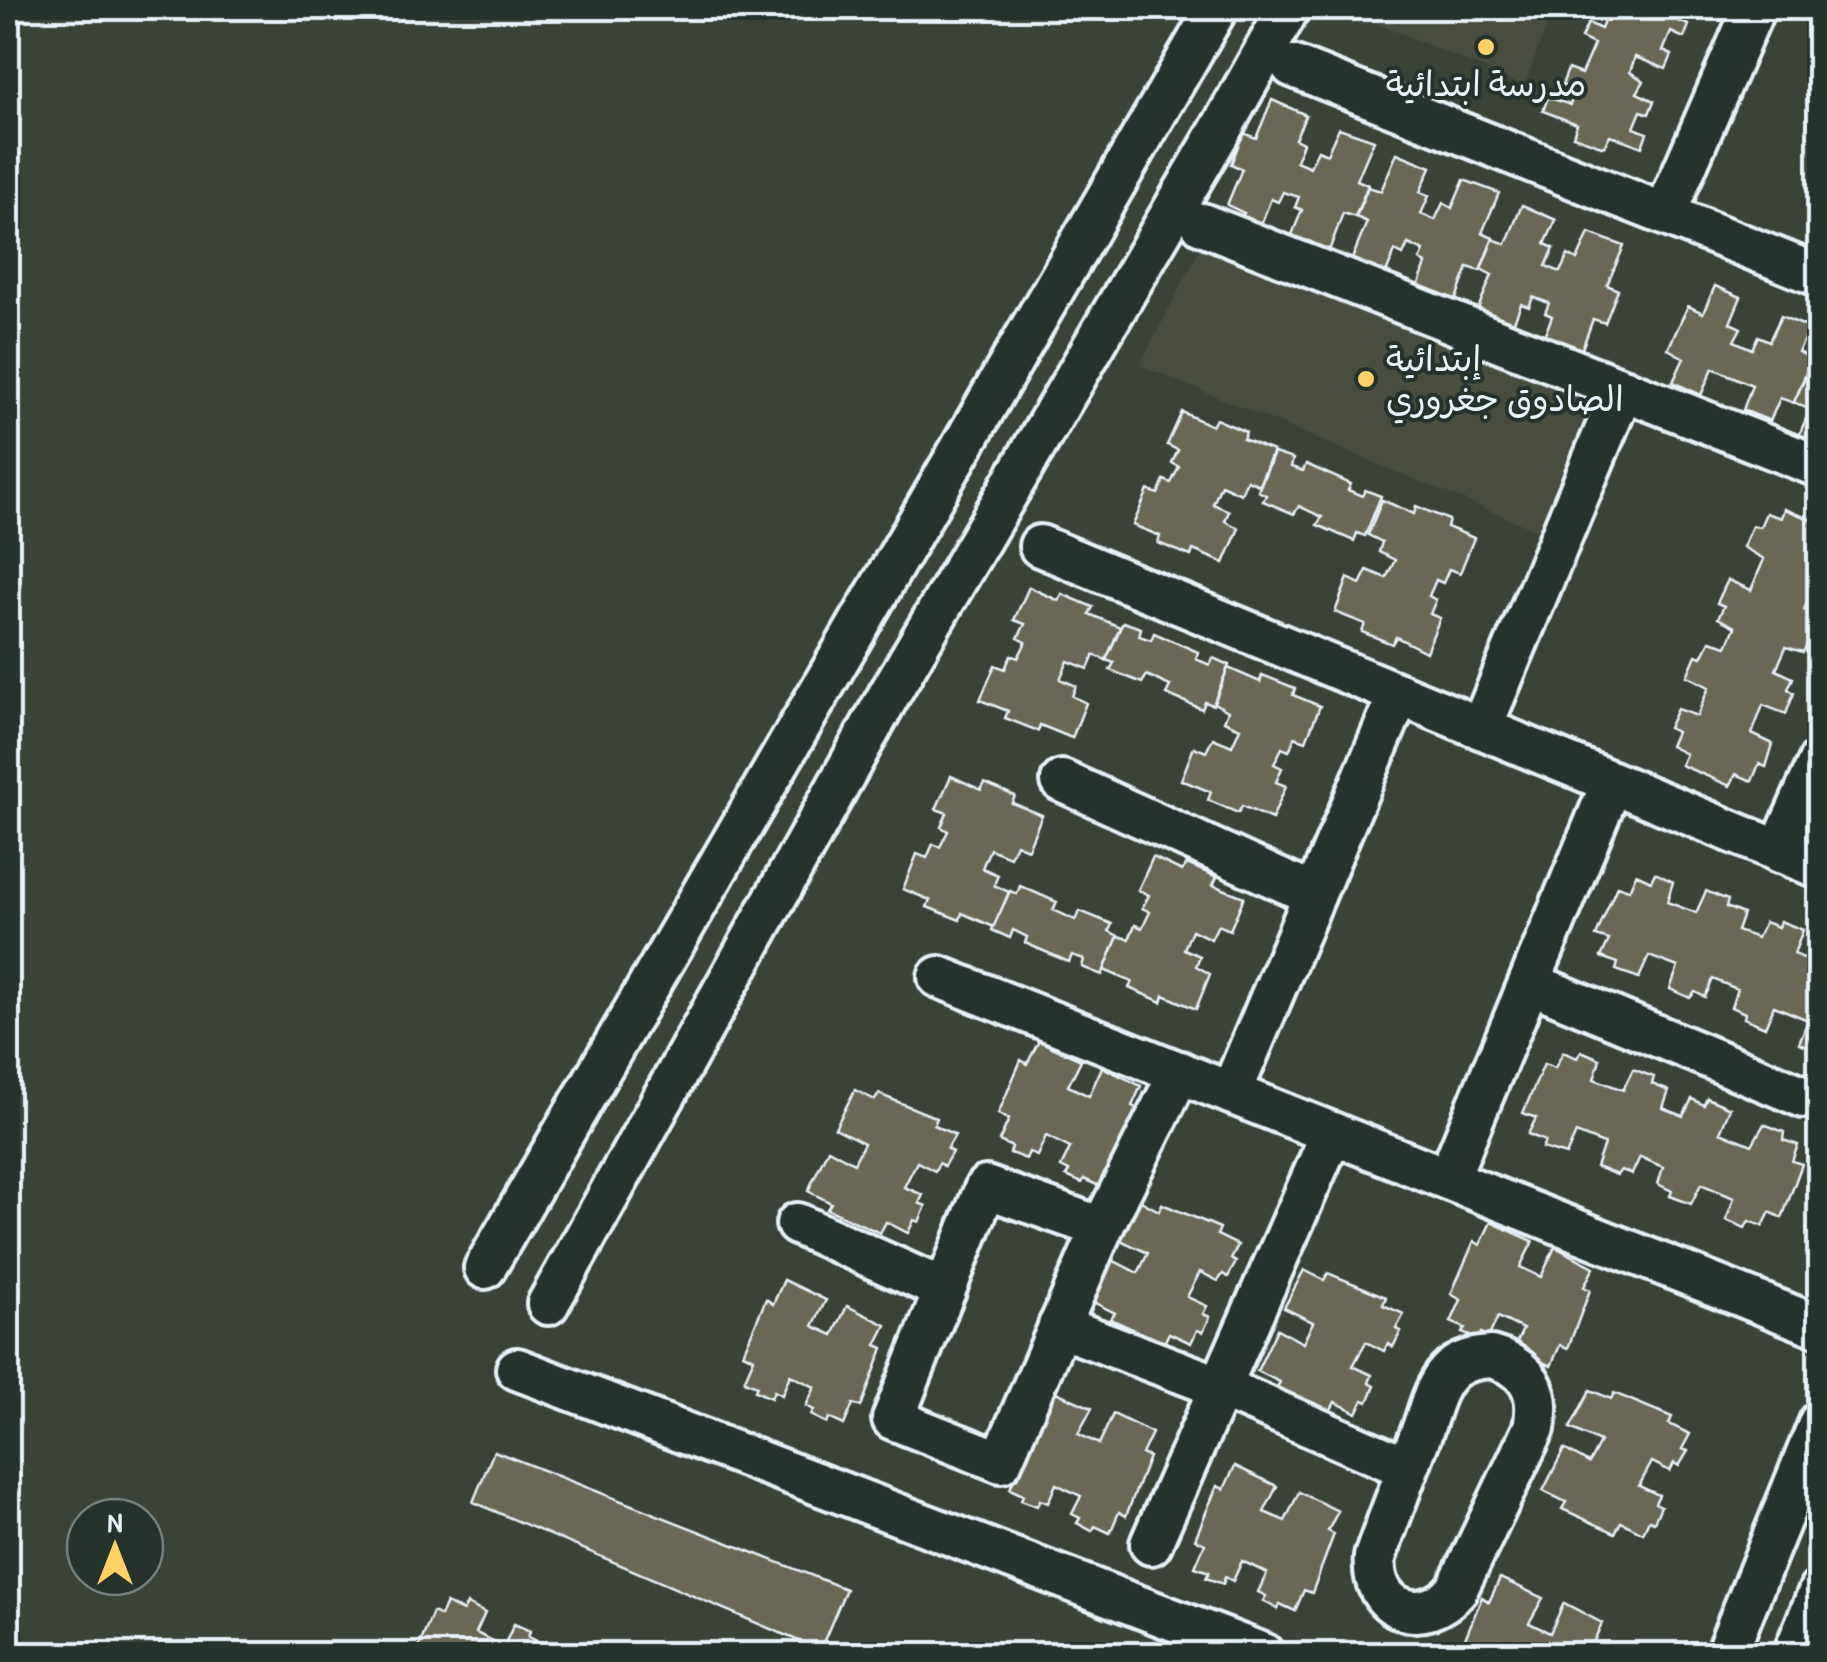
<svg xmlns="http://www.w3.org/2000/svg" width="1827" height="1662" viewBox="0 0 1827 1662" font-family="'Patrick Hand','Playpen Sans Arabic',sans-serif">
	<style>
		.built { fill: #494e41 }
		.building { fill: #6b6854; stroke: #e8f1f8; stroke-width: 2.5 }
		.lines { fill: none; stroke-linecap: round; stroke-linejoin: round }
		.minor-casing { stroke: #e8f1f8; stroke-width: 48 }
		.minor { stroke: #26332d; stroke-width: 40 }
		.poi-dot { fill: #ffd166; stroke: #26332d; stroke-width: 4 }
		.labels { text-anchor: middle; stroke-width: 8; stroke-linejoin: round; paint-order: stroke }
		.poi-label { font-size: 35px; fill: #e8f1f8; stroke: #26332d }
	</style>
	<rect width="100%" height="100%" fill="#3b4339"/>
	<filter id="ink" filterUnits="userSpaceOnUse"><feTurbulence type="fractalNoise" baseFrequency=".01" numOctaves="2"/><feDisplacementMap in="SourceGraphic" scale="20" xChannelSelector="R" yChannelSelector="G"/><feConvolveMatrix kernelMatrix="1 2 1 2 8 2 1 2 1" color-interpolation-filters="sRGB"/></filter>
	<g filter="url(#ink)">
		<g class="built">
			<polygon points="1342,8 1554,8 1524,86"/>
			<polygon points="1207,235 1593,393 1541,532 1140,365"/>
		</g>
		<g class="building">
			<polygon points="1592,8 1658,8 1656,12 1689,25 1684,38 1671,32 1663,51 1672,55 1666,69 1635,57 1630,72 1644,81 1637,93 1654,101 1649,114 1641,111 1634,128 1647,133 1642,147 1610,135 1604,147 1573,136 1577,124 1543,111 1548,97 1570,105 1576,90 1562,85 1568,69 1581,74 1594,44 1581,38 1588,23 1601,29 1607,14"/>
			<polygon points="1272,100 1306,115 1295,139 1303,143 1296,161 1310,167 1318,150 1327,154 1339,128 1374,140 1357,180 1368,185 1355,217 1343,213 1329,251 1309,241 1306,248 1289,242 1302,210 1295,207 1299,197 1283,192 1278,202 1271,199 1259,229 1240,221 1244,213 1227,205 1242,169 1231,164 1243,133 1256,138"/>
			<polygon points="1397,153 1431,167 1420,192 1429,196 1421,214 1435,220 1443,203 1452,208 1464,180 1499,193 1482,233 1493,238 1480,271 1468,267 1454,304 1415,295 1426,264 1420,260 1424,251 1408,244 1403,255 1395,251 1383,281 1365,275 1369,266 1352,259 1367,222 1356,217 1368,187 1381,191"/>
			<polygon points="1522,205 1556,220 1545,244 1554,248 1546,266 1560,272 1568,255 1577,260 1589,233 1624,246 1607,285 1618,290 1605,323 1593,319 1579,357 1540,348 1552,316 1545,313 1549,303 1533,297 1529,307 1521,304 1509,334 1477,311 1492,275 1481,269 1493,239 1506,244"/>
			<polygon points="1715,286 1741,297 1730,323 1741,328 1734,341 1752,349 1758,336 1769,341 1781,316 1810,328 1798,352 1812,358 1794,403 1780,398 1770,421 1743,410 1752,385 1713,368 1701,395 1673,382 1684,358 1668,349 1688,306 1703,313"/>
			<polygon points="1814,359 1820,361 1820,444 1799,435 1810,410 1794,402"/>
			<polygon points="1182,412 1212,426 1216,419 1246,432 1243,439 1273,451 1259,485 1247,480 1241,494 1221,485 1213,504 1229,511 1225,521 1239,528 1224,563 1193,550 1191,556 1158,543 1160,536 1133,525 1148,490 1158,494 1164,480 1171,483 1179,467 1172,463 1178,450 1167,445"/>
			<polygon points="1274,453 1293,459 1291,467 1303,471 1306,464 1351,484 1348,490 1362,496 1365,490 1381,496 1365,536 1357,533 1354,541 1317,525 1322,517 1299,506 1294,514 1263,501 1266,495 1258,491"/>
			<polygon points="1382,500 1414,514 1416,506 1449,520 1447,527 1474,538 1460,573 1449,569 1443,583 1436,580 1429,596 1436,600 1430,614 1440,618 1426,652 1396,637 1392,644 1362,632 1365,624 1335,612 1348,578 1360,584 1367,570 1386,578 1395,560 1379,552 1382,542 1368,535"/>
			<polygon points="1784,509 1820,523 1820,578 1817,577 1804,610 1820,617 1820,629 1815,641 1810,639 1803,652 1786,647 1776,670 1793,678 1788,689 1794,693 1786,714 1763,705 1752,734 1773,744 1766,767 1759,764 1752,781 1736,774 1730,786 1681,765 1686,754 1670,746 1676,732 1668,728 1677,709 1697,716 1709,687 1687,676 1696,655 1702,657 1710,641 1727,646 1735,627 1718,618 1724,606 1717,603 1728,580 1751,590 1764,559 1743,547 1752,526 1760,527 1766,513 1781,518"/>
			<polygon points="1029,587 1059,601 1062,594 1093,607 1089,614 1120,627 1106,660 1094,655 1088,669 1068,661 1060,679 1076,686 1072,696 1086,703 1072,738 1040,725 1038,731 1005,718 1008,711 980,700 995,665 1005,669 1011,655 1018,658 1026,642 1018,638 1025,624 1014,620"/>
			<polygon points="1123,622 1141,628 1139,636 1151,640 1154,633 1198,652 1196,659 1210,665 1213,658 1229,665 1213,705 1205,702 1202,709 1166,694 1170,686 1147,675 1142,683 1110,670 1114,663 1106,660"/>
			<polygon points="1228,668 1260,682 1262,675 1295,688 1293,695 1320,706 1306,741 1295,737 1289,751 1282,748 1274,764 1282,768 1276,782 1286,786 1272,819 1242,806 1238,813 1208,800 1211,792 1181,780 1194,747 1206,752 1213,738 1232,746 1240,728 1224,721 1228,711 1214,703"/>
			<polygon points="951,776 981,790 985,783 1015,796 1012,803 1042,815 1028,849 1016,844 1010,857 990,849 982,868 998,875 994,885 1009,892 994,927 962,913 960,920 927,907 930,900 903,889 917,854 927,858 933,844 940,847 948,831 941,827 947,813 936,809"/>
			<polygon points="1153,857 1182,871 1187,864 1217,877 1213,885 1244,897 1230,930 1218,925 1211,939 1192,930 1184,949 1200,956 1196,966 1210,974 1196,1009 1164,995 1162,1002 1129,988 1132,982 1104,970 1118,936 1129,939 1135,925 1142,928 1150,912 1142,908 1149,895 1138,890"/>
			<polygon points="1655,873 1673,882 1667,902 1696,913 1706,891 1728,900 1726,907 1743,914 1737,931 1757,938 1765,922 1778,927 1780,921 1803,930 1794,954 1820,965 1819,1050 1799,1043 1808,1020 1774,1006 1765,1027 1744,1018 1745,1013 1731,1007 1737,989 1713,979 1705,997 1695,992 1690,998 1670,989 1678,967 1649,956 1639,978 1616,970 1618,963 1601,957 1609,940 1596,936 1617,886 1629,890 1636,874 1651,881"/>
			<polygon points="1020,886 1057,902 1053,910 1075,920 1080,911 1112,924 1109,931 1118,936 1102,975 1082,967 1084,959 1072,955 1069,962 1025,943 1027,937 1013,930 1010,938 992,930 1010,891 1017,894"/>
			<polygon points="1039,1041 1081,1060 1068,1086 1089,1096 1102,1067 1141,1086 1132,1106 1138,1109 1115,1167 1108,1165 1099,1186 1084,1179 1082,1183 1066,1176 1069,1171 1061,1167 1070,1148 1046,1136 1037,1156 1029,1152 1026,1159 1010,1153 1012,1147 999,1141 1009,1119 998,1114 1021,1060 1027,1064"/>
			<polygon points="1581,1051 1600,1059 1594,1079 1623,1090 1633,1069 1654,1077 1652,1084 1669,1091 1663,1108 1683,1116 1692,1099 1704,1105 1707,1098 1730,1108 1720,1132 1752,1145 1764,1124 1784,1132 1783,1140 1798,1145 1792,1161 1802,1164 1782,1218 1770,1212 1763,1226 1749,1221 1745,1228 1726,1220 1734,1198 1701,1184 1691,1204 1670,1196 1672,1191 1658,1184 1663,1167 1640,1157 1632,1174 1621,1170 1617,1175 1596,1167 1604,1144 1576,1133 1566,1155 1542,1148 1545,1141 1528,1134 1536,1118 1523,1113 1544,1064 1555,1068 1563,1052 1577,1058"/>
			<polygon points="855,1090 875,1100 879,1094 937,1118 934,1125 955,1135 947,1149 952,1152 944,1166 939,1163 935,1171 917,1162 904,1187 923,1195 919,1203 926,1206 919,1222 914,1220 908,1233 886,1222 880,1233 827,1209 831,1203 808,1191 828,1149 854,1163 864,1143 835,1128"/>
			<polygon points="1139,1200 1159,1211 1162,1204 1220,1228 1217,1235 1238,1245 1231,1259 1236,1262 1228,1277 1223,1274 1218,1281 1200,1272 1187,1297 1207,1306 1203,1314 1210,1317 1203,1332 1197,1330 1191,1343 1169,1333 1164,1343 1110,1319 1115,1313 1091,1301 1112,1260 1138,1273 1148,1253 1118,1239"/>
			<polygon points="1491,1222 1533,1241 1520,1267 1541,1277 1555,1247 1594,1267 1584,1287 1590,1290 1568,1348 1560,1345 1551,1366 1514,1348 1523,1329 1498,1317 1489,1336 1481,1333 1479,1340 1462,1333 1465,1328 1451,1322 1461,1300 1451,1294 1474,1241 1480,1245"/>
			<polygon points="1304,1270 1324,1280 1328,1273 1386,1297 1383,1305 1404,1314 1396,1329 1401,1331 1393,1347 1388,1343 1384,1351 1366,1342 1353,1366 1372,1375 1369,1383 1375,1386 1368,1402 1363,1400 1357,1413 1335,1402 1329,1413 1276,1389 1280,1382 1257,1371 1277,1329 1303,1343 1313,1322 1284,1308"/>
			<polygon points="784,1280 826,1300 813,1326 833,1335 847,1306 886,1325 876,1345 883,1348 861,1407 853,1404 844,1425 829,1418 827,1423 811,1415 814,1410 806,1406 815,1387 790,1375 782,1395 774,1391 771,1398 755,1391 757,1386 744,1381 754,1358 743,1353 766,1299 773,1304"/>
			<polygon points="1049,1389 1092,1408 1078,1434 1099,1444 1113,1414 1152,1433 1142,1454 1149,1457 1126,1516 1119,1512 1110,1533 1095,1526 1092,1531 1077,1523 1080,1518 1072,1514 1081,1496 1056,1484 1048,1503 1040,1500 1037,1506 1021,1500 1023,1495 1010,1489"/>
			<polygon points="1590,1390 1611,1399 1614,1393 1672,1417 1669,1424 1690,1434 1682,1449 1688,1451 1679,1466 1674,1463 1670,1471 1652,1462 1639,1486 1659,1495 1655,1503 1661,1506 1654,1522 1649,1520 1643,1533 1621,1522 1615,1533 1562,1509 1566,1502 1543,1491 1564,1449 1589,1463 1600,1442 1570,1428"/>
			<polygon points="494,1451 846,1589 820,1650 473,1502"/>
			<polygon points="1235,1466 1277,1486 1264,1512 1285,1521 1299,1492 1338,1511 1328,1531 1334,1534 1312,1593 1304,1590 1295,1611 1280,1604 1278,1609 1263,1601 1266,1596 1258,1592 1267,1573 1242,1561 1233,1581 1225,1577 1223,1584 1206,1578 1209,1572 1195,1567 1205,1544 1195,1539 1217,1486 1224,1489"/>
			<polygon points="1500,1578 1543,1598 1529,1623 1550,1633 1564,1603 1602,1623 1593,1643 1599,1647 1596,1654 1467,1654 1460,1651 1482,1597 1489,1602"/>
			<polygon points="446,1603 463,1611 467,1604 485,1613 476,1633 504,1646 514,1624 530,1631 528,1637 546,1645 542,1654 416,1654 433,1612 440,1616"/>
		</g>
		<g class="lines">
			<defs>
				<g id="minor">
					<polyline points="1292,66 1820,276"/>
					<polyline points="1665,214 1754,8"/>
					<polyline points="1202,224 1820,467"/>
					<polyline points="1040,546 1820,868"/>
					<polyline points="1481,728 1623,389"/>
					<polyline points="1062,781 1314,895"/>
					<polyline points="1779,852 1820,760"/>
					<polyline points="939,977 1820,1327"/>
					<polyline points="1530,983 1804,1097"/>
					<polyline points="1231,1093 1399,694"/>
					<polyline points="1448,1179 1612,783"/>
					<polyline points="797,1224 945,1290"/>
					<polyline points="1102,1228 986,1187 893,1419 1001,1462 1102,1228 1180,1072"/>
					<polyline points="485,1268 1217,8"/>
					<polyline points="548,1304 890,693 1221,129 1289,8"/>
					<polyline points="1059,1326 1220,1387 1407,1468"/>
					<path d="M1491,1357C1528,1367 1542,1390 1534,1428L1457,1589C1423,1630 1370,1610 1375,1557C1390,1515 1406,1473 1422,1431C1429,1412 1434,1388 1448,1373C1459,1361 1475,1358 1491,1357Z"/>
					<polyline points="517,1369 1263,1654"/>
					<polyline points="1151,1544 1332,1133"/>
					<polyline points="1726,1654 1820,1422"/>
					<polyline points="1794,1654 1820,1590"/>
				</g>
			</defs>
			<use href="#minor" class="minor-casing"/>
			<use href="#minor" class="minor"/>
		</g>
	</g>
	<g class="poi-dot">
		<circle cx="1486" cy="47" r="10"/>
		<circle cx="1366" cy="379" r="10"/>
	</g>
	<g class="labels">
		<g class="poi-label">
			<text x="1486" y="96">مدرسة ابتدائية</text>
			<text x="1386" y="371" text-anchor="start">إبتدائية<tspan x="1386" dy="40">الصادوق جغروري</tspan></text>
		</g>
	</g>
	<rect width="1827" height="1662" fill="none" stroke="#26332d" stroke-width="40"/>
	<rect x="20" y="20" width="1787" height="1622" fill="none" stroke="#e8f1f8" stroke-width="4" filter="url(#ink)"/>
	<g transform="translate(115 1547)"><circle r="48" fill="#26332d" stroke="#747f7e" stroke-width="2.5"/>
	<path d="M0-8L18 38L0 25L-18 38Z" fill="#ffd166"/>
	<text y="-15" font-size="28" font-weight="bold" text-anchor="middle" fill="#e8f1f8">N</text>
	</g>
</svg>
